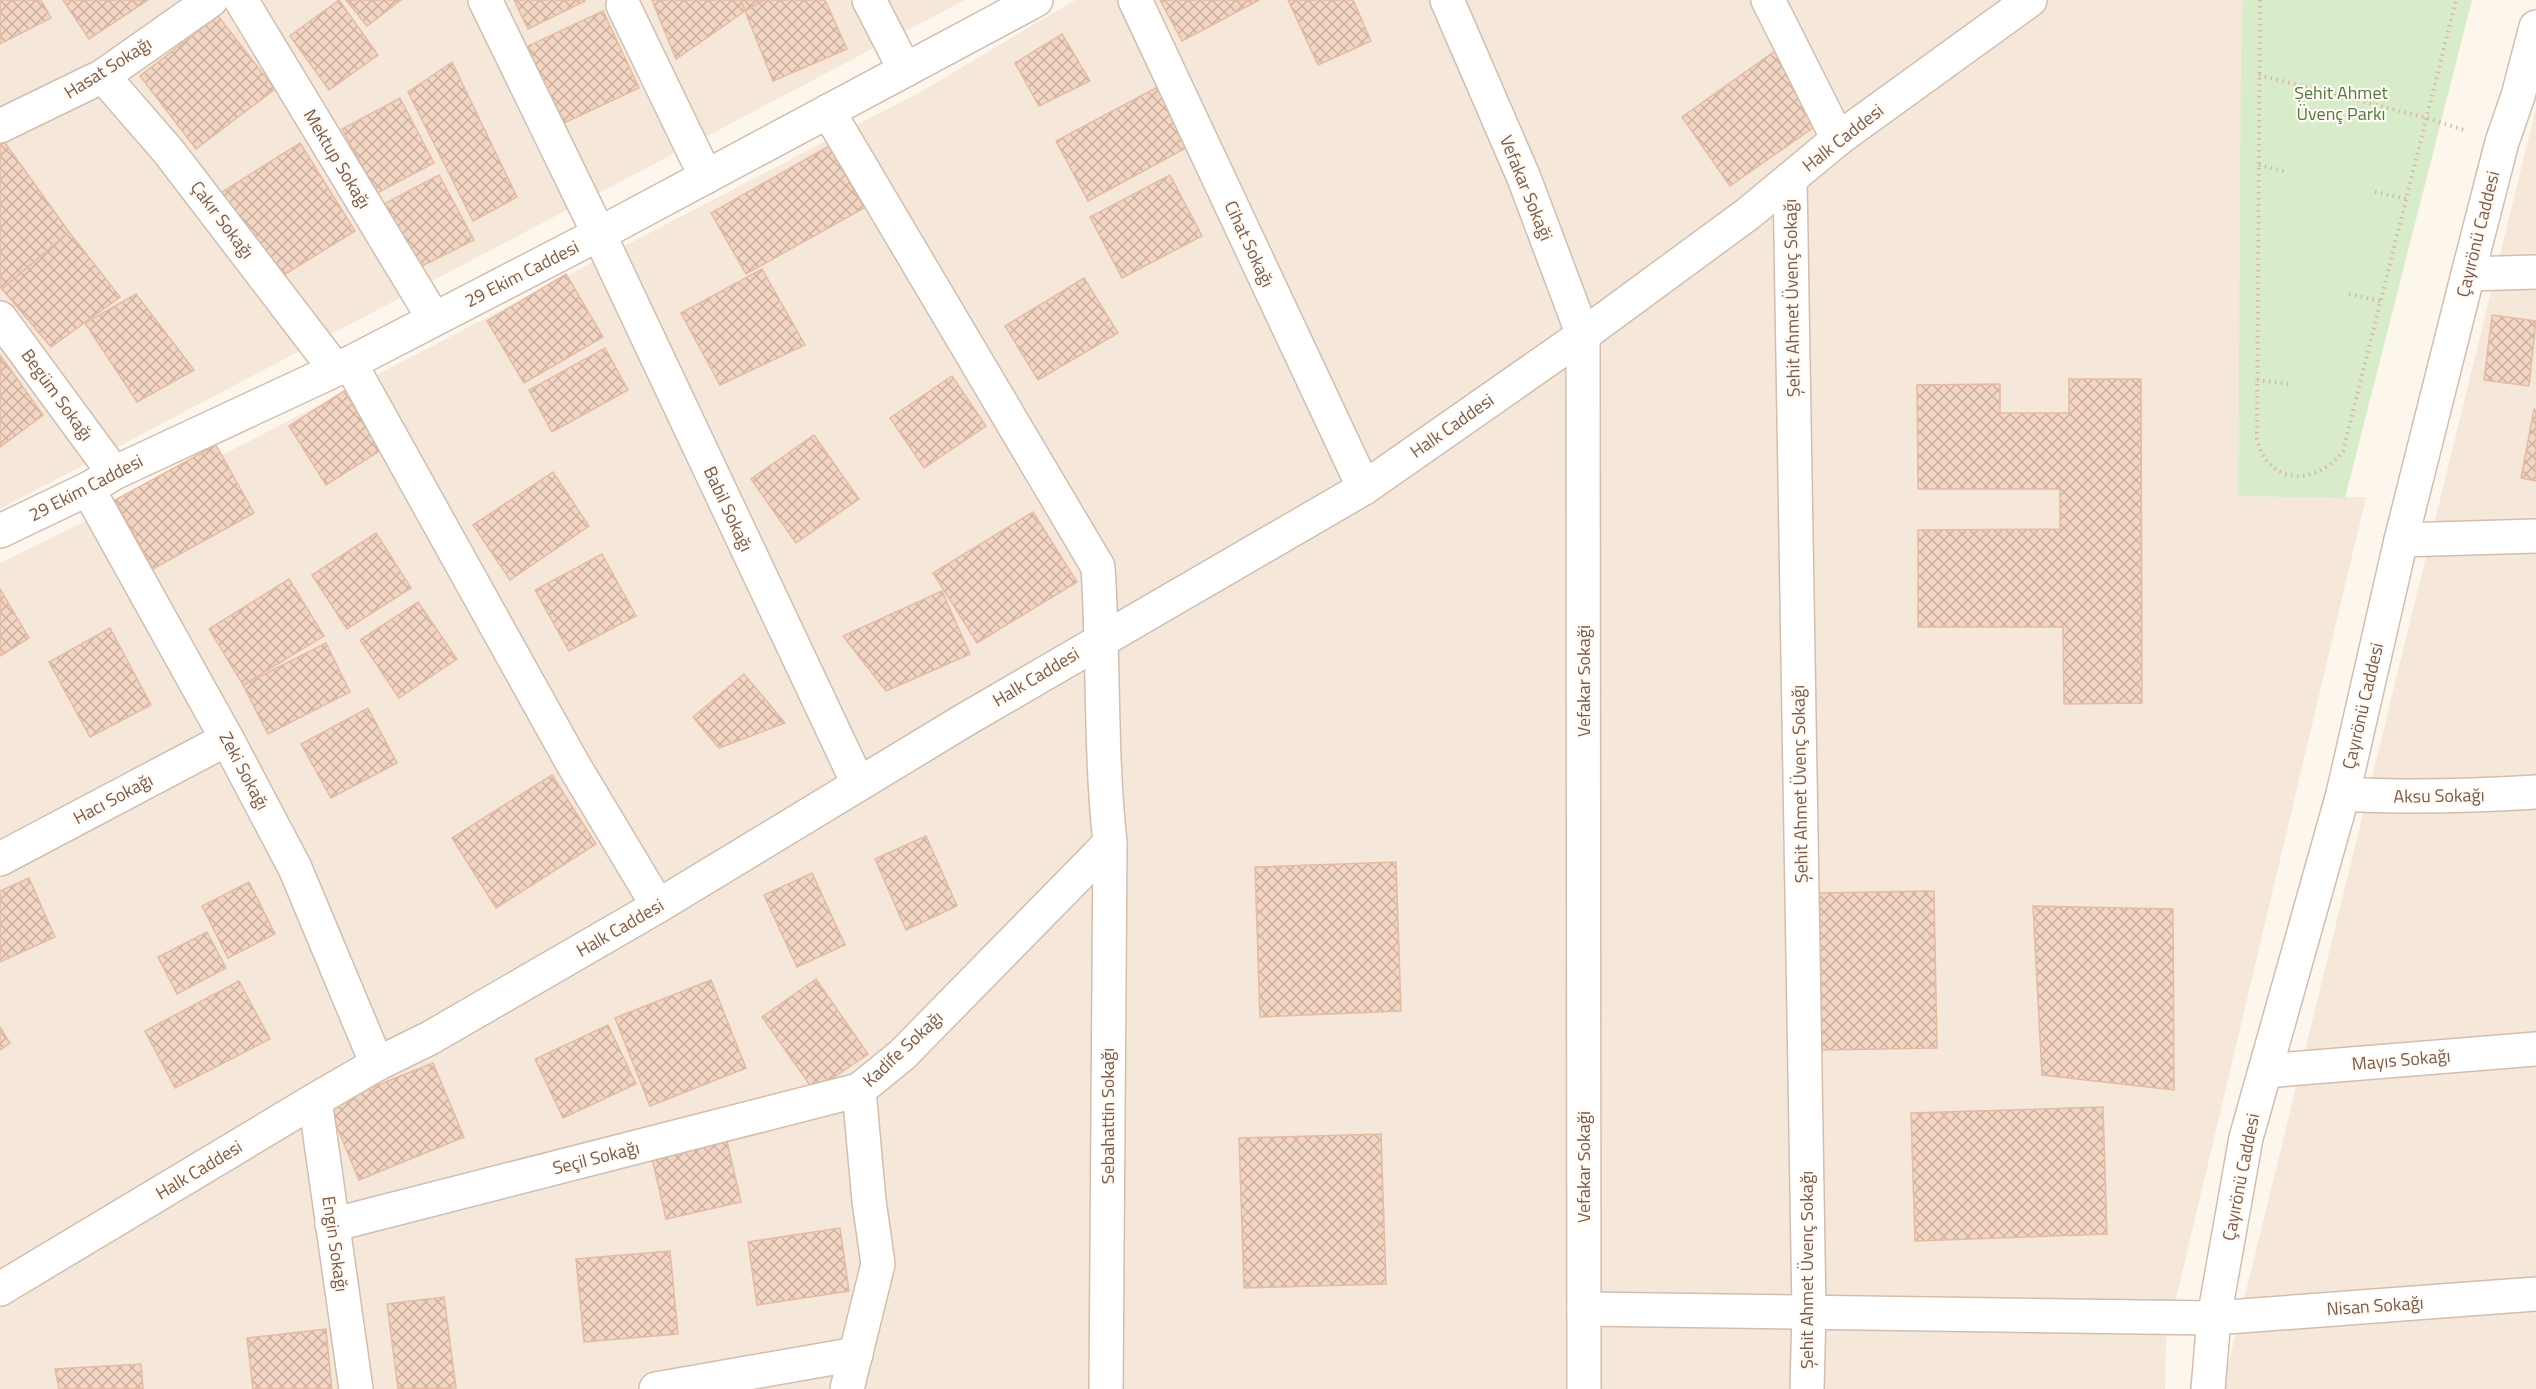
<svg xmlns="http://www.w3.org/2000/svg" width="2536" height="1389" viewBox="0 0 2536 1389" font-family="'Titillium Web',sans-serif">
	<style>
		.residential { fill: #f5e8da }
		.park { fill: #d8ecc9 }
		.building { fill: url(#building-cross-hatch); stroke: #e6bba3; stroke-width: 1.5 }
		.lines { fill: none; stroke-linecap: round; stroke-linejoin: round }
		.minor-casing { stroke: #d1beb0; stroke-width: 36 }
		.path { stroke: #d9b8a5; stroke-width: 4; stroke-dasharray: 1.5 4.5; stroke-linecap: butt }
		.minor { stroke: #fff; stroke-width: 33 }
		.labels { text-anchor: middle; stroke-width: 4.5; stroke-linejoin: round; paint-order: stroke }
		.street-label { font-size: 18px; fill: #7a5c4d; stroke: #fffaf3 }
		.park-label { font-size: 18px; fill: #537a41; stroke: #fffaf3 }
	</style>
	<defs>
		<pattern id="building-cross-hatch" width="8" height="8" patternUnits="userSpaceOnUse" patternTransform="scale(1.5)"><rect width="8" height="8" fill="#f3d5c3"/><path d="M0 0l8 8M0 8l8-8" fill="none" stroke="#cab0a1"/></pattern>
	</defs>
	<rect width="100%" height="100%" fill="#fdf6ec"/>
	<g class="residential">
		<polygon points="0,0 965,0 0,509"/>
		<polygon points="1075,0 2246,0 2238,496 2366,497 2166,1341 2165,1389 0,1389 0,563 246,443 922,91"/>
		<polygon points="2536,108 2536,1389 2225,1389 2226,1373"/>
	</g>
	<polygon class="park" points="2243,0 2472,0 2345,498 2238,496 2241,64"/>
	<g class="building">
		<polygon points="0,0 41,0 51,18 0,44"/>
		<polygon points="63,0 148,0 89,39"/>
		<polygon points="339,0 378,55 329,90 290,36"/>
		<polygon points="346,0 401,0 367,26"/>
		<polygon points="514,0 584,0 585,1 528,29"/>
		<polygon points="652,0 741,0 745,11 676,59"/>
		<polygon points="741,0 764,0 745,11"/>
		<polygon points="764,0 825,0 847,49 773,81 745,11"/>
		<polygon points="1160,0 1259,0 1182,41"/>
		<polygon points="1288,0 1353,0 1371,41 1318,65"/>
		<polygon points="603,11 639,88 562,124 526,47"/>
		<polygon points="218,16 275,89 196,149 140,76"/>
		<polygon points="1062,34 1090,81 1039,106 1015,63"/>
		<polygon points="1775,51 1824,120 1730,186 1682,117"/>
		<polygon points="452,62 517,197 473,221 408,92"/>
		<polygon points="1165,83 1197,142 1088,201 1056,141"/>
		<polygon points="400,98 434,163 377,193 342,129"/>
		<polygon points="0,136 69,232 2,289 0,287"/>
		<polygon points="300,143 355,231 274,281 219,194"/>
		<polygon points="829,146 864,208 746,274 711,213"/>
		<polygon points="439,175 474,240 416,269 382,205"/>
		<polygon points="1170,175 1202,236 1122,278 1090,217"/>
		<polygon points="69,232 120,297 51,347 2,289"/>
		<polygon points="762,269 805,345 720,385 681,313"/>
		<polygon points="566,274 603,337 524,383 487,321"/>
		<polygon points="1084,278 1118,333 1038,380 1005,326"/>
		<polygon points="136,294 194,370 137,402 85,323"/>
		<polygon points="2492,315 2536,321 2529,386 2484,380"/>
		<polygon points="605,348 628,390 552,432 529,390"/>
		<polygon points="0,355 43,415 0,447"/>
		<polygon points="952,376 986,426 924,468 890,418"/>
		<polygon points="2069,379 2141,379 2142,703 2064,704 2063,627 1918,627 1918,530 2060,529 2060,489 1918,489 1917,385 2000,384 2000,413 2069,413"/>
		<polygon points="344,391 381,450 326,485 289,426"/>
		<polygon points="2534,409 2536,410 2536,481 2521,478"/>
		<polygon points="814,435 859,499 796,543 751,479"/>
		<polygon points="216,445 254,513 153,569 115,500"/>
		<polygon points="553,472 589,526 510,580 473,525"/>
		<polygon points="1033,512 1077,582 977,643 933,573"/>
		<polygon points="376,533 411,588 347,629 312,575"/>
		<polygon points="602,554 636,616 569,651 535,590"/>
		<polygon points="289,579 324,636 243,685 209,629"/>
		<polygon points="0,589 29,638 0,656"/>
		<polygon points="942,591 970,654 886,691 843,636"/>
		<polygon points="418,602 457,659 399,698 360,640"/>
		<polygon points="110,628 151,705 90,737 49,662"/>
		<polygon points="326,643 350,692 268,734 243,685"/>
		<polygon points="744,674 785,723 719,748 693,717"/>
		<polygon points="368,708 397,763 331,798 301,744"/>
		<polygon points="552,775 596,844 496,908 452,838"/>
		<polygon points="926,836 957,906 906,930 875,859"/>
		<polygon points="1396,862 1401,1011 1260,1017 1255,867"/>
		<polygon points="812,873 845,945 797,967 764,895"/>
		<polygon points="29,878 55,937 0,962 0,891"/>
		<polygon points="249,882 275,934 228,958 202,906"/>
		<polygon points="1934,891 1937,1048 1821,1050 1818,893"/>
		<polygon points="2033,906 2173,909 2174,1090 2042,1075"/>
		<polygon points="207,932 226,968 177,994 158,957"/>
		<polygon points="816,979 868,1054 814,1091 762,1017"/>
		<polygon points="711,980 746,1068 650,1106 615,1018"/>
		<polygon points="239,981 270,1039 175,1088 145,1031"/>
		<polygon points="608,1025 636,1084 563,1118 535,1059"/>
		<polygon points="0,1027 10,1043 0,1050"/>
		<polygon points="433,1063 464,1137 359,1180 328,1105"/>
		<polygon points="2103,1107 2107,1234 1915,1241 1911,1113"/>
		<polygon points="1381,1134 1386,1284 1244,1288 1239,1138"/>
		<polygon points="726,1137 741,1202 666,1219 651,1154"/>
		<polygon points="840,1228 849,1291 757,1305 748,1242"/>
		<polygon points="670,1251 678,1334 584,1342 576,1259"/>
		<polygon points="444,1297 456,1388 398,1389 387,1304"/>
		<polygon points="326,1329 332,1389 253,1389 247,1338"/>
		<polygon points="141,1364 143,1389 59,1389 55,1369"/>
	</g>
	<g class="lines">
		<defs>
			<g id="minor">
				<polyline points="241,0 434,319"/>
				<polyline points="485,0 599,234 858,783"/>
				<polyline points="869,0 905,70"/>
				<polyline points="1135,0 1364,488"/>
				<polyline points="1447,0 1524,178 1583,335 1584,1389"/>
				<polyline points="1768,0 1838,139"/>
				<polyline points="623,5 706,177"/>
				<polyline points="103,76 169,152 335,369"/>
				<path d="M828,111L1098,567C1104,659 1100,752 1110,843L1106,1389"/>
				<polyline points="0,126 103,76 211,0"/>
				<polyline points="1790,179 1809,1312 1807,1389"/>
				<polyline points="2468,274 2536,272"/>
				<polyline points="0,318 114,473"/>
				<polyline points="350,363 573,764 658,906"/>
				<polyline points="88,489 227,739 295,868 377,1064"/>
				<polyline points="0,531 88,489 114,473 350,363 599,234 1036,0"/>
				<polyline points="2401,540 2536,536"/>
				<path d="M2343,794C2408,798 2471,796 2536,792"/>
				<polyline points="0,859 227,739"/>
				<polyline points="2265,1071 2536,1049"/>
				<polyline points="315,1100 356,1389"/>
				<polyline points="332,1225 859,1090"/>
				<polyline points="0,1289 315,1100 377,1064 430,1038 658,906 968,718 1364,488 1583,335 1749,213 1838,139 2030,0"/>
				<polyline points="1584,1309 2214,1318 2536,1294"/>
				<polyline points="656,1389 856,1354"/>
				<polyline points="847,1389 878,1264 869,1201 859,1090 902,1055 1110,843"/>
				<polyline points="2208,1389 2214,1318 2246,1138 2343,794 2401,540 2468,274 2502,142 2518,96 2536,27"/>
			</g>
		</defs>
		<use href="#minor" class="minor-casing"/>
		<g class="path">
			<path d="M2260,0L2257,439C2267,486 2318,486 2343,451L2456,0"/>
			<polyline points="2259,75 2427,118 2467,131"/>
			<polyline points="2259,165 2288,172"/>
			<polyline points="2375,192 2407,199"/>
			<polyline points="2349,294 2380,301"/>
			<polyline points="2257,380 2289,384"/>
		</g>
		<use href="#minor" class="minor"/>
	</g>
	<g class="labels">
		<g class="street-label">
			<text transform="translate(108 68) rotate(-32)" y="6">Hasat Sokağı</text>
			<text transform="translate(1843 138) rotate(-38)" y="6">Halk Caddesi</text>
			<text transform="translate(337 159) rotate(59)" y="6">Mektup Sokağı</text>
			<text transform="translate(1526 188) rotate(68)" y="6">Vefakar Sokaği</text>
			<text transform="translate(222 220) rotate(53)" y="6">Çakır Sokağı</text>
			<text transform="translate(2478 234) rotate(-76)" y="6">Çayırönü Caddesi</text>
			<text transform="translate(1249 244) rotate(65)" y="6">Cihat Sokağı</text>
			<text transform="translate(522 274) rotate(-27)" y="6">29 Ekim Caddesi</text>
			<text transform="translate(1792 298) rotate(-91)" y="6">Şehit Ahmet Üvenç Sokağı</text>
			<text transform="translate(57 395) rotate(54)" y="6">Begüm Sokağı</text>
			<text transform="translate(1452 426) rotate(-35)" y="6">Halk Caddesi</text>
			<text transform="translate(86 488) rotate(-27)" y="6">29 Ekim Caddesi</text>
			<text transform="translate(728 509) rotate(65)" y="6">Babil Sokağı</text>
			<text transform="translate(1036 677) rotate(-31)" y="6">Halk Caddesi</text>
			<text transform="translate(1584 681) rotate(-90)" y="6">Vefakar Sokaği</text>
			<text transform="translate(2363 706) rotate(-77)" y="6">Çayırönü Caddesi</text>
			<text transform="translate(244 771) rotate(62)" y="6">Zeki Sokağı</text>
			<text transform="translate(1800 784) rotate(-91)" y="6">Şehit Ahmet Üvenç Sokağı</text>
			<text transform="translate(2439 796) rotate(-1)" y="6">Aksu Sokağı</text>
			<text transform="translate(113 799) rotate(-28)" y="6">Hacı Sokağı</text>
			<text transform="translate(620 928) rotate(-30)" y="6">Halk Caddesi</text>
			<text transform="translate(903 1049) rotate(-43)" y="6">Kadife Sokağı</text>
			<text transform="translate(2401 1060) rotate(-5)" y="6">Mayıs Sokağı</text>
			<text transform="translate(1108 1116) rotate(-90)" y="6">Sebahattin Sokağı</text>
			<text transform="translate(596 1158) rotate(-14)" y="6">Seçil Sokağı</text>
			<text transform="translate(1584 1167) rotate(-90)" y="6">Vefakar Sokaği</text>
			<text transform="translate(199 1170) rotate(-31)" y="6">Halk Caddesi</text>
			<text transform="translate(2241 1177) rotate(-79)" y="6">Çayırönü Caddesi</text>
			<text transform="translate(335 1244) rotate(82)" y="6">Engin Sokağı</text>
			<text transform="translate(1807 1270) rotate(-90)" y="6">Şehit Ahmet Üvenç Sokağı</text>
			<text transform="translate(2375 1306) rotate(-4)" y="6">Nisan Sokağı</text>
		</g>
		<g class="park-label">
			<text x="2341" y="99">Şehit Ahmet<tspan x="2341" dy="21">Üvenç Parkı</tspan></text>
		</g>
	</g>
</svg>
